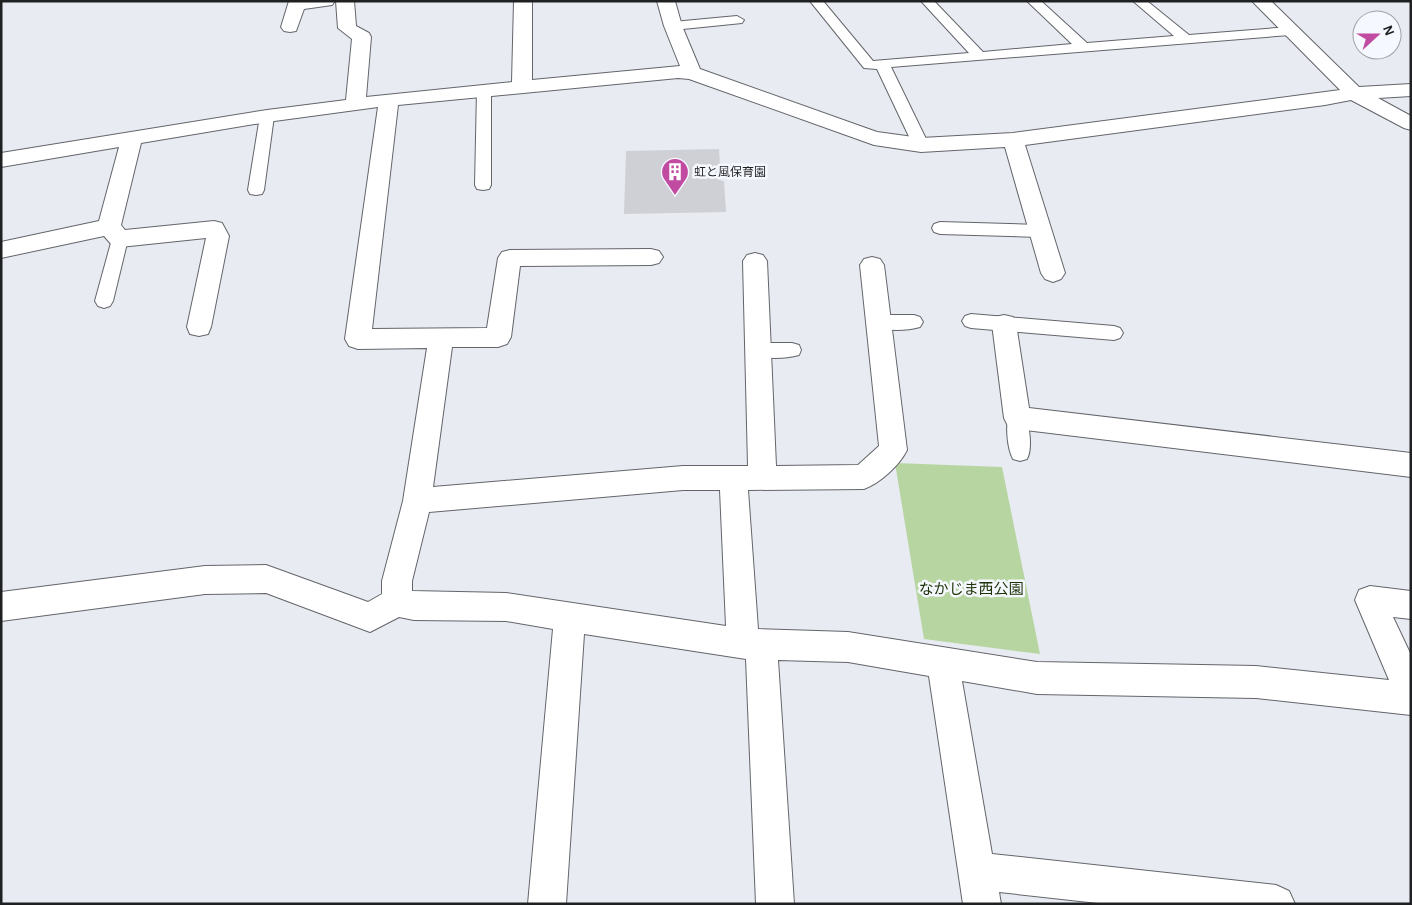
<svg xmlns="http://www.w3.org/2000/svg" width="1412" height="905" viewBox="0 0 1412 905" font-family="'Alegreya Sans','Noto Sans JP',sans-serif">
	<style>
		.green { fill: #b6d5a1 }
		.building { fill: #ced0d6 }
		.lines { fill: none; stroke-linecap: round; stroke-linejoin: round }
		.lane-casing { stroke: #63656b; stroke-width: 2 }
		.street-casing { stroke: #63656b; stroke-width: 2 }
		.lane { fill: #fff; fill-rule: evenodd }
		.street { fill: #fff; fill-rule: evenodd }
		.labels { text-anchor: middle; stroke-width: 5; stroke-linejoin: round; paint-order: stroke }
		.far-poi-label { font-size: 12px; fill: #1f2022; stroke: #f6f8ff; text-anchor: start }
		.park-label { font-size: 15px; fill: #1c3306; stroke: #f6f8ff }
	</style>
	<rect width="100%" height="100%" fill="#e8ebf1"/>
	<polygon class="green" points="895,463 1002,467 1040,654 924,639"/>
	<polygon class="building" points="719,149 721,181 724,181 726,212 624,214 626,151"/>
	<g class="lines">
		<defs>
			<g id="lane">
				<polygon points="810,1 823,1 873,61 969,53 921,1 934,1 983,52 1072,44 1027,1 1041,1 1087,43 1174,36 1133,1 1147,1 1189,35 1290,27 1297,31 1290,35 891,67 929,145 926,148 916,148 913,145 877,69 864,68"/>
				<polygon points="737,16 744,20 742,23 673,30 666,26 673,22"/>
				<polygon points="484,86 489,87 491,90 491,185 489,189 483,190 477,189 475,185 477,90 479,87"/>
				<polygon points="267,111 272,113 274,116 264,190 262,194 256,195 250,194 248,190 260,116 262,113"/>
				<polygon points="940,222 1040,225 1046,227 1048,231 1046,235 1040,237 940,234 934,232 932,228 934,224"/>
				<polygon points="120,233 126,235 128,239 113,301 110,306 104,308 98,306 95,301 112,239 114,235"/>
				<polygon points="971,314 1114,326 1120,328 1123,333 1120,338 1114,340 971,328 965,326 962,321 965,316"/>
				<path d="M879,315H914L920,317L923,322L920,327C907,331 886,331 873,327L870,322L873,317Z"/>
				<path d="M758,343H792L799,345L801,350L799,355C785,359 765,359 751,355L749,350L751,345Z"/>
				<path d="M1017,410L1024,412C1029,423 1033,448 1027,459L1020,461L1013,459C1007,448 1005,423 1010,412Z"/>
			</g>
			<g id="street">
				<polygon points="289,1 335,1 332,5 304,9 296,31 290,32 284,31 281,27"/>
				<path d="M336,1H354L356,26L369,33L371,37L366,97L512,82L514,1H532V80L680,66L664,26L657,1H675L682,26L700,69L877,132L921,138L1013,133L1340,90L1252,1H1271L1359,87L1411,84V96L1378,98L1411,116V130L1404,128L1351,100L1325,105L1025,145L1065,273L1061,279L1053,282L1045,279L1041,273L1005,147L921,152L874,145L689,79L678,78L398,105L372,329L487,328L498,258L502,252L510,250L651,249L659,251L663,257L659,263L651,265L520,266L511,337L507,344L498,347H452L433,487L683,466H748L743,261L747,255L755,253L763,255L767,261L776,466L858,465L879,446L860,265L864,259L872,257L880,259L884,265L907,450C899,466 880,483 864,489L748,490L758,629L848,632L1037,662L1256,666L1389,680L1355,600L1359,590L1370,586L1411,591V619L1393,617L1411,655V715L1256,698L1037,694L962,681L992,854L1276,885L1289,891L1295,904H1107L999,892L1001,904H963L929,676L848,662L778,660L794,904H756L746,659L584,634L566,904H528L553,629L506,621L414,620L399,617L370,632L266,593L205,594L1,621V592L205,566L266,565L368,602L382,594V581L403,501L427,348L358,349L349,346L345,339L378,107L267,122L141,143L121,225L125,230L214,221L222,223L229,236L211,327L208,334L199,336L190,334L187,327L206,238L120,247L112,245L104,236L1,258V242L99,221L119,147L1,167V153L267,110L346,100L352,39L338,28ZM683,490H720L726,626L506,593L412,591V581L429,512Z"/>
				<polygon points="1004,315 1013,317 1016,324 1029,408 1411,453 1411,477 1017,429 1008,426 1004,418 992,324 995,317"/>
			</g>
		</defs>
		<use href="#lane" class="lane-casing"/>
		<use href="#street" class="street-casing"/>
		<use href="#lane" class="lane"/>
		<use href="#street" class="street"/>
	</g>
	<defs>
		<symbol id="building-pin" viewBox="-11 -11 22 30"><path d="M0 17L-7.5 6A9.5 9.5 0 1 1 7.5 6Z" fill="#c14ba1" stroke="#f6f8ff"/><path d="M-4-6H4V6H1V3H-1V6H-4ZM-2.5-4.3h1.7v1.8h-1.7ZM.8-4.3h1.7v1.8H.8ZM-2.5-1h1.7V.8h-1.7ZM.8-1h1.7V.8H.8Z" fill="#fff"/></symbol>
	</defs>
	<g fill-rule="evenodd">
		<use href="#building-pin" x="659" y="156" width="32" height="43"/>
	</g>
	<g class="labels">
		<g class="far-poi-label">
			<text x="694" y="176">虹と風保育園</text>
		</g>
		<g class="park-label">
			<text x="971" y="594">なかじま西公園</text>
		</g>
	</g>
	<rect width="1412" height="905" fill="none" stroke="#1f2022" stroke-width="5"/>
	<g transform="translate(1377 35) rotate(69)"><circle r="24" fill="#f6f8ff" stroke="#a0a2a7"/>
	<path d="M0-4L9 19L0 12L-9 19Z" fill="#c14ba1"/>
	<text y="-8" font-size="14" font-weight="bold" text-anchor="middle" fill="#1f2022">N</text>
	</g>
</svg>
